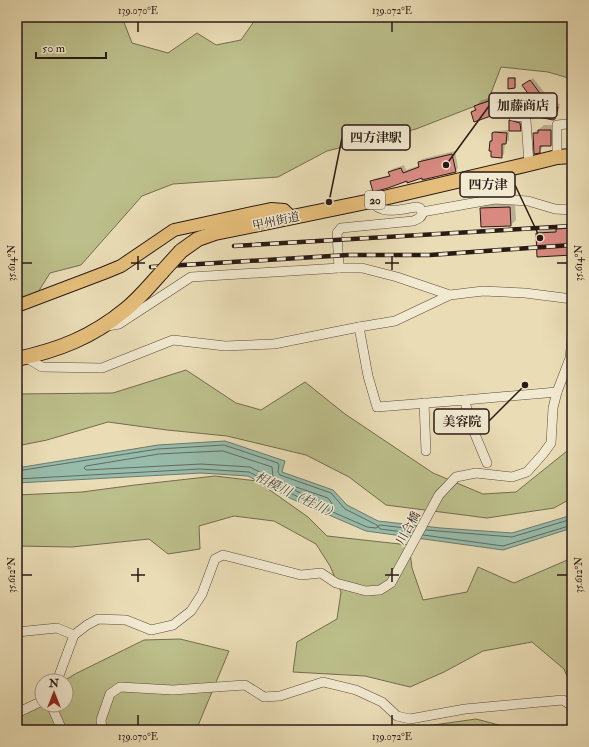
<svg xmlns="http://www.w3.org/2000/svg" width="589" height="747" viewBox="0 0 589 747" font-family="'IM FELL Double Pica','Noto Serif JP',serif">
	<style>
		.green { fill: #bcbf8b; stroke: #736c50 }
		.water { fill: #98bcab; stroke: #6c7b6f }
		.shadow { fill: #0003 }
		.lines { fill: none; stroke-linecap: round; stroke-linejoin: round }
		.shore { stroke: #616b60; stroke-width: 1 }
		.building { fill: #d88a81; stroke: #2a1a14 }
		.minor-casing { stroke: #5a4b3c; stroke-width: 10 }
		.major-casing { stroke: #2a1a14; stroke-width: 14 }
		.highway-casing { stroke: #2a1a14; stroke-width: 16 }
		.minor { stroke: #f1e9d0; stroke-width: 9 }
		.major { stroke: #e5be7b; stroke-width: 12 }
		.highway { stroke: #e5be7b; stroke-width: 14 }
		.rail-casing { stroke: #2a1a14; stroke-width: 4.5 }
		.rail { stroke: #f1e9d0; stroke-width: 3; stroke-dasharray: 9; stroke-linecap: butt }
		.highway-bridge-casing { stroke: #2a1a14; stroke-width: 16; stroke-linecap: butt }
		.highway-bridge { stroke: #e5be7b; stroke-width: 14 }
		.ticks { fill: none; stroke: #2a1a14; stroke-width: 1.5 }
		.labels { text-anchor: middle; stroke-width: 3; stroke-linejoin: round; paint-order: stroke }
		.shield { fill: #f1e9d0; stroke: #66584c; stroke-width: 1 }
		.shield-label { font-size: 11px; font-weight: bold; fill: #2a1a14 }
		.street-label { font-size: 12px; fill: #2a1a14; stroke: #f1e9d0 }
		.water-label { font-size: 13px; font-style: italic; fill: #4b4b41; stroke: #f1e9d0 }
		.leader { fill: none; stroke: #2a1a14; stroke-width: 1.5 }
		.callout-dot { fill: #2a1a14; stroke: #f1e9d0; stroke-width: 1.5 }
		.callout { fill: #f1e9d0; stroke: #2a1a14; stroke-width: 1.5 }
		.callout-label { font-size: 13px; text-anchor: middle; font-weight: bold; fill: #2a1a14 }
		.neatline { fill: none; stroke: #2a1a14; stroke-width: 1.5 }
		.ticks-label { font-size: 10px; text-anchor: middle; fill: #2a1a14 }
	</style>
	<rect width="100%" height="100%" fill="#eaddb6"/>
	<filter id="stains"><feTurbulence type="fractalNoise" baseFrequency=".005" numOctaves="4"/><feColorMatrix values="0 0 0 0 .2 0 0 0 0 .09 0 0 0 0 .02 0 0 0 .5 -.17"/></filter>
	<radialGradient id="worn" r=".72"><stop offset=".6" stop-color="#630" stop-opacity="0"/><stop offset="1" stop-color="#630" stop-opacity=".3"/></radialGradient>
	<g class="green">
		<polygon points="17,17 122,17 132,43 168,53 197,33 216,45 241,40 257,17 572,17 572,79 548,72 501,67 488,101 416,129 327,151 278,177 173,184 142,196 81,265 50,273 35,297 17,296"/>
		<polygon points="186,370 236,403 261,410 305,382 345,414 433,473 483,494 516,492 572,447 572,498 554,508 487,518 386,505 349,477 306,455 227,436 167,430 108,422 47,440 17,446 17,394 113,393"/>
		<polygon points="215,476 257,481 308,517 327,536 409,545 412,568 423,600 467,592 478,567 514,583 572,558 572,688 564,669 532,642 483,651 444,672 410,687 365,676 293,672 297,642 337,619 341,592 330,566 316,544 274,521 234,516 199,526 200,549 168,554 149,539 72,547 17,546 17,495 82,492 135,485"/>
		<polygon points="180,639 229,651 197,728 197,730 17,730 17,712 42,696 42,705 66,705 66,681 64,681 75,674 144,640"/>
		<polygon points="476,719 518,730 398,730"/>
	</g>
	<polygon class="water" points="225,441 285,461 282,472 333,490 347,505 378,521 441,528 512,533 572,515 572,528 503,550 366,531 292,499 248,476 201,473 17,483 17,468 158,445"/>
	<g class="shadow">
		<polygon points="570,17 572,17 572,87"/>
		<polygon points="510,77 516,77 516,86 515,87 509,88 509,79"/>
		<polygon points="533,78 544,92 537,99 560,104 557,116 555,119 528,112 530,95 526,83"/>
		<polygon points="499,94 501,98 503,97 506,107 502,112 472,112 480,101"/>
		<polygon points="572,107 572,120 570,118 569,109"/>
		<polygon points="513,118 523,120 523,127 520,130 510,121"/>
		<polygon points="544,125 556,125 556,140 551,145 544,145 539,152 534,133"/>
		<polygon points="509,130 509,140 505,143 504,154 501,157 491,141 493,139 493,134 496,131"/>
		<polygon points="455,151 458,168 455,172 407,180 371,182 374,179 390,175 389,172 392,169 404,165 406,170 420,165 419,162 422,159"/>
		<polygon points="515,203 516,220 511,225 481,209 486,204"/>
		<polygon points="559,226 572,226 572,254 537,233 540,230 557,229"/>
	</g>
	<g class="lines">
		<g class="shore">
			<polygon points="223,451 272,467 273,477 271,478 250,467 201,464 86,470 84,468 86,466 159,454"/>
			<polyline points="17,471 158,449 224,445 278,463 279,465 278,472 280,475 331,493 345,509 377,525 378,527 376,528 367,527 294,495 249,472 200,469 17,479"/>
			<polygon points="296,487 328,498 333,505 330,506 296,491 295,489"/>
			<polyline points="426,530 512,537 572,519"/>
			<polyline points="412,533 380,529 378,526 380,525 414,529"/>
			<polyline points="423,535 503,546 572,525"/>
		</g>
	</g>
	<g class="building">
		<polygon points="508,78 515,78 515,88 508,89"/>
		<polygon points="530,80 542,96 536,102 558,107 555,119 553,120 539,117 525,112 529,95 522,85"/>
		<polygon points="495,99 496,103 498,102 502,112 474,122 471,112 476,110 474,106"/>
		<polygon points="509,120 520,123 521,131 509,131"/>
		<polygon points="538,130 551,130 551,146 540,146 540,153 534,154 533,133 538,133"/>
		<polygon points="494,132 507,133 506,144 502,144 502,158 491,157 491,151 489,151 490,141 492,141 492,133"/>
		<polygon points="452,154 456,172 422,180 422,178 407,183 407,181 388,188 373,192 370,181 390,176 388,172 401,168 403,173 419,167 418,162"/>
		<polygon points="510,207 511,226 481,227 480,208"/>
		<polygon points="572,228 572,255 537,257 536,233 556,232 556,229"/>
	</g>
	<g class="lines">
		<defs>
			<g id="minor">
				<polyline points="515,103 512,113 513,116 523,117 526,120 529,164"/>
				<polyline points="557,157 557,125 567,124"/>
				<path d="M371,201C382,216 401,209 417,207L420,208L422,212"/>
				<polyline points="422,212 495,199 528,201 555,209 572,210"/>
				<path d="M339,268L337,233L341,228L413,221C418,219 423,217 422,212"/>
				<polyline points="108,326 119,324 191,277 339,268 362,268 397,277 450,295"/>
				<polyline points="359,327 368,376 377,407 465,400 469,420 487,463"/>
				<polyline points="25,357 42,367 102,368 173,340 225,346 274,344 359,327 395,321 450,295 483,291 525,293 572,299"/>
				<polyline points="465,400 557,392"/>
				<polyline points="424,403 426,451"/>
				<polyline points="17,632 57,628 74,635"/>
				<polyline points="57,681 74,635 87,625 98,619 126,620 151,630 173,625 191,611 202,594 215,559 223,555 301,575 321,573 336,583 366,591 380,590 391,583 439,495 456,477 476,473 512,477 527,472 543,454 551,443 553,408 557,392 570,358 572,339"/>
				<polyline points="51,705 62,730"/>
				<polyline points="17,713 42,701"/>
				<polyline points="102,730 101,720 110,694 120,687 173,690 245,685 264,697 280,696 323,682 356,690 382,702 397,716 410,719 465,709 563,700 572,706"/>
			</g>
			<polyline id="major" points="17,306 104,273 121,266 174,230 271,209 284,210 292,218"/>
			<g id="highway">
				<polyline points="181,251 198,239 215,233 371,201 529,164 557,157 572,156"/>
				<path d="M17,359C59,350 92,337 125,310C139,299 150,285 162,272"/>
			</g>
		</defs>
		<use href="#minor" class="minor-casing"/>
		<use href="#major" class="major-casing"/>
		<use href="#highway" class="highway-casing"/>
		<use href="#minor" class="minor"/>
		<use href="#major" class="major"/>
		<use href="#highway" class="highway"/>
		<defs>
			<g id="rail">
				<polyline points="234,246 572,226"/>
				<polyline points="151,267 348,255 430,255 572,245"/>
			</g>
		</defs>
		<use href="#rail" class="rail-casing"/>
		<use href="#rail" class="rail"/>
		<defs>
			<polyline id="highway-bridge" points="162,272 181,251"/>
		</defs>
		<use href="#highway-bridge" class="highway-bridge-casing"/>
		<use href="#highway-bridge" class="highway-bridge"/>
	</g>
	<path class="ticks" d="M138,22V32M392,22V32M138,256V270M392,256V270M22,263H32M131,263H145M385,263H399M557,263H567M138,568V582M392,568V582M22,575H32M131,575H145M385,575H399M557,575H567M138,715V725M392,715V725"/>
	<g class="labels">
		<rect class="shield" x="365" y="191" width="20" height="18" rx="3"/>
		<g class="shield-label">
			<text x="375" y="204">20</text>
		</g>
		<g class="street-label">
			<text transform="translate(276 221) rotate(-12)" y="4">甲州街道</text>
			<text transform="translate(408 528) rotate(-61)" y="4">川合橋</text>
		</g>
		<g class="water-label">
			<text transform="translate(297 495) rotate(26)" y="5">相模川（桂川）</text>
		</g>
	</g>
	<path class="leader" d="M446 165L489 106M329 202L342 138M540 238L515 185M525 385L489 421"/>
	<g class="callout-dot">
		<circle cx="446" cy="165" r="4"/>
		<circle cx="329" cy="202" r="4"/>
		<circle cx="540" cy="238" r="4"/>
		<circle cx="525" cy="385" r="4"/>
	</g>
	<g class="callout">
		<rect x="489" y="93" width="68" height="25" rx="4"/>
		<rect x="342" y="125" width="68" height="25" rx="4"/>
		<rect x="460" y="172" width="55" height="25" rx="4"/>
		<rect x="434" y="409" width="55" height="25" rx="4"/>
	</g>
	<g class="callout-label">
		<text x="523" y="110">加藤商店</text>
		<text x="376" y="142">四方津駅</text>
		<text x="488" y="189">四方津</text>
		<text x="462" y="426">美容院</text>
	</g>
	<rect width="589" height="747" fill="none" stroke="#eaddb6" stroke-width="44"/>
	<g transform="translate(54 693)"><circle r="19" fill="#f1e9d0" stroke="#a19685"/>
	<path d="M0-3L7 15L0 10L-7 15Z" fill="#8f2418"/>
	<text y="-6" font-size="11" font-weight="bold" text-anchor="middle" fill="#2a1a14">N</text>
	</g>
	<path d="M36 52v6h70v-6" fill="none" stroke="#2a1a14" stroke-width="2"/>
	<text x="42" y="52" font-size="12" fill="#2a1a14" stroke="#f1e9d0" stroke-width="3" paint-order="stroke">50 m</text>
	<rect x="22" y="22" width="545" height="703" class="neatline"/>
	<g class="ticks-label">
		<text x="138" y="14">139.070°E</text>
		<text x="392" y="14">139.072°E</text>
		<text transform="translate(11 263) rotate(-90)" y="4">35.614°N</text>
		<text transform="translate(578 263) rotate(-90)" y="4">35.614°N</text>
		<text transform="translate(11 575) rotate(-90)" y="4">35.612°N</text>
		<text transform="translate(578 575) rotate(-90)" y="4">35.612°N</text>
		<text x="138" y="740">139.070°E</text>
		<text x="392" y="740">139.072°E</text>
	</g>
	<rect width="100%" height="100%" filter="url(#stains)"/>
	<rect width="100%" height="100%" fill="url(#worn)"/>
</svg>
